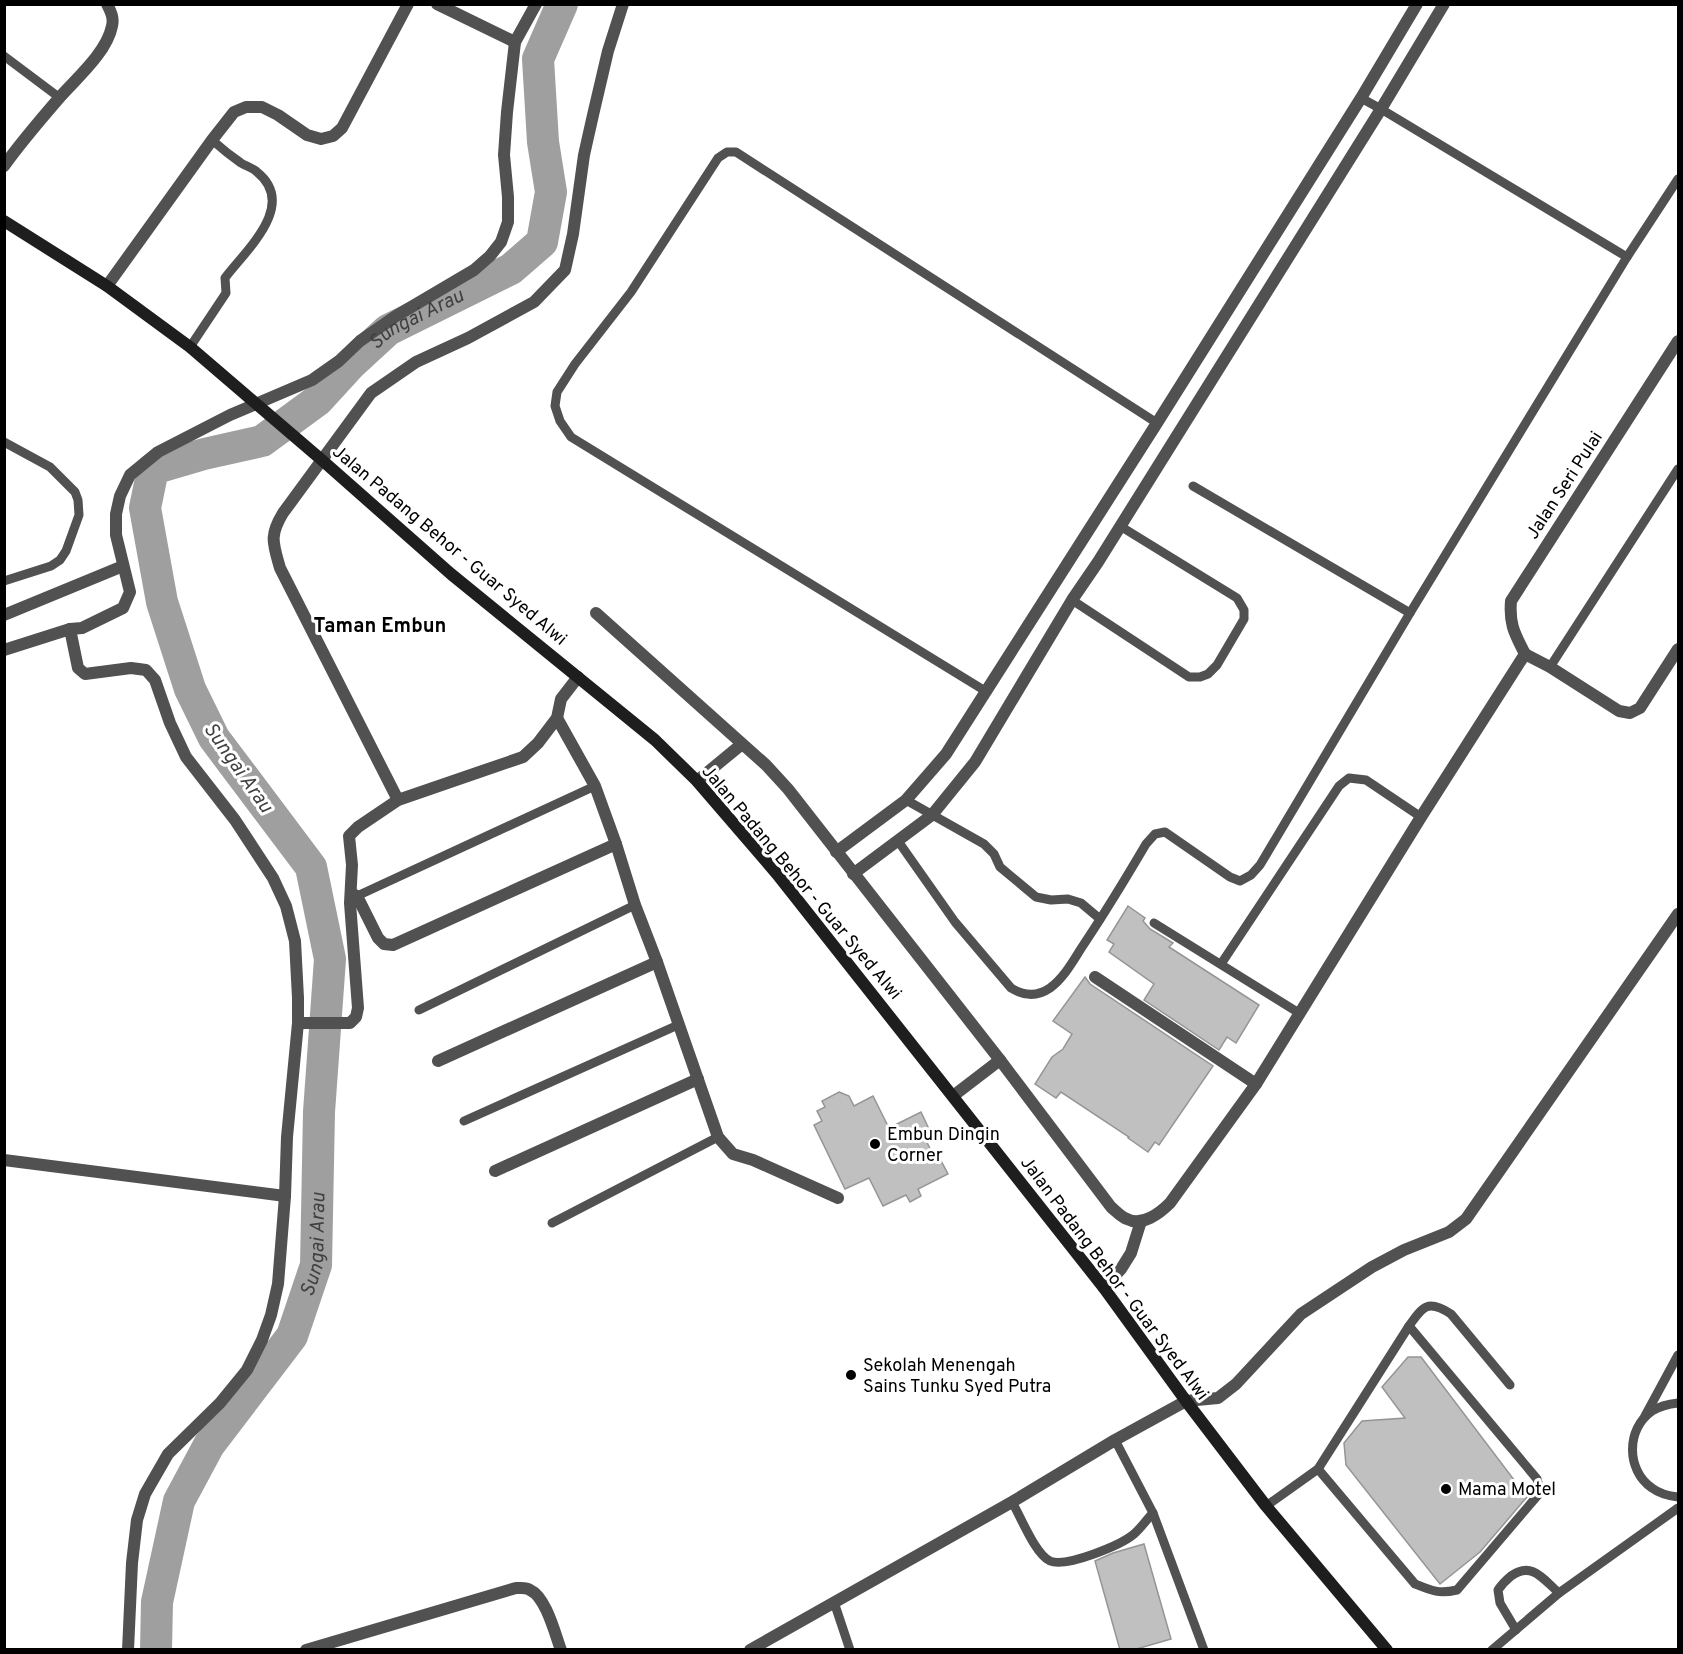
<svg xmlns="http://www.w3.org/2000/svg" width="1683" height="1654" viewBox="0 0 1683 1654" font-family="Overpass,sans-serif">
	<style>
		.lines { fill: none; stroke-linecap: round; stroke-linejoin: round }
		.river { stroke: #9f9f9f; stroke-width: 32 }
		.building { fill: #c0c0c0; stroke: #959595; stroke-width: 1.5 }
		.lane { stroke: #515151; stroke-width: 9 }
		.street { stroke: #515151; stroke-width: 12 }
		.secondary { stroke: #1e1e1e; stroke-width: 12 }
		.poi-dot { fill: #000; stroke: #fff; stroke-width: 2 }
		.labels { text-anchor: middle; stroke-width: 6; stroke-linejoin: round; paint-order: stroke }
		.street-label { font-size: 18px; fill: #000; stroke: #fff }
		.poi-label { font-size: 18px; fill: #000; stroke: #fff; text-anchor: start }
		.water-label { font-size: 20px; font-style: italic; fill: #404040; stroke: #fff }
		.neighbourhood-label { font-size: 20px; font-weight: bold; fill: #000; stroke: #fff }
	</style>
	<rect width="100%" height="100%" fill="#fff"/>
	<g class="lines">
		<path class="river" id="s1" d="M156,1650L157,1602L179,1501L209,1445L292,1336L316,1265L319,1112L330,959L311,867L214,738L190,689L162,602L145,508L153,469L204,454L262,441L318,400L351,364L388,330L511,269L542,242L551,192L543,142L538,59L562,4"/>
	</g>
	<g class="building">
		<polygon points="1128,906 1145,918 1143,921 1150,929 1173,943 1169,947 1259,1005 1236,1043 1227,1037 1219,1050 1144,1000 1154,984 1109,952 1114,944 1107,940"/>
		<polygon points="1085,977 1090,984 1213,1066 1159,1145 1155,1142 1148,1152 1128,1138 1129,1137 1061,1092 1056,1098 1035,1084 1052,1057 1063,1049 1072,1034 1053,1021"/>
		<polygon points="839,1092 849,1096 854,1106 873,1096 889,1128 921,1112 929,1129 922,1132 935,1159 939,1157 948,1174 918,1189 921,1196 910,1202 906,1195 883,1206 869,1178 845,1189 814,1125 822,1121 817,1111 825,1107 822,1101"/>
		<polygon points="1408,1357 1421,1357 1527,1497 1480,1552 1440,1584 1346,1465 1344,1443 1362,1421 1405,1418 1382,1387"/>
		<polygon points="1144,1544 1171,1639 1133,1650 1120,1650 1095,1561 1113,1553"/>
	</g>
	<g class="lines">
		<g class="lane">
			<polyline points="4,56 60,98"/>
			<polyline points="1361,98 1381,109 1627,257"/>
			<path d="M190,347L226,293L225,278C246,250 298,205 257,172C253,168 246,166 241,163C231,156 221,148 212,140"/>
			<polyline points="4,442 50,467 75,492 78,500 79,515 66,551 60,560 51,566 4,581"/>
			<polyline points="1193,486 1410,613"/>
			<polyline points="1072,600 1189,677 1200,677 1208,674 1217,665 1244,619 1244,610 1237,598 1120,526"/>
			<polyline points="1550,667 1678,469"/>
			<polyline points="987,692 571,437 560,421 555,406 557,392 575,364 631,292 718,158 727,152 736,152 1157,423"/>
			<polyline points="906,800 984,844 994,854 1000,867 1036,897 1051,900 1068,899 1081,903 1100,919"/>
			<path d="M898,841L955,922L1011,988C1024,996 1037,997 1050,988C1065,977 1074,959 1084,944C1106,911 1126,878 1146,844L1155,834L1165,832L1230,877L1240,881L1251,875L1260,865L1410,613L1627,257L1678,179"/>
			<polyline points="357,896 595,786"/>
			<polyline points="1154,923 1299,1013"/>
			<polyline points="1221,964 1339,786 1349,778 1366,780 1421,817"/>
			<polyline points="419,1010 635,905"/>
			<polyline points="464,1121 678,1025"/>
			<polyline points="552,1223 718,1137"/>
			<path d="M1678,1403C1669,1404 1660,1406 1652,1411C1626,1429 1626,1470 1652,1488C1660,1494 1669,1496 1678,1497"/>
			<polyline points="1645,1416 1678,1355"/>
			<polyline points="1115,1440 1153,1513 1204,1650"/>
			<path d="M1318,1469L1415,1584C1432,1591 1439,1594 1457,1590L1538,1495L1539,1486L1537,1479L1409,1326"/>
			<path d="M1012,1502C1021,1517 1035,1554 1050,1561C1066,1568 1121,1545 1134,1534C1141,1528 1147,1519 1153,1513"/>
			<path d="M1266,1506L1318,1469L1409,1326C1423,1306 1428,1299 1451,1314L1510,1385"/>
			<polyline points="834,1602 850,1650"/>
			<path d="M1516,1630L1500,1603L1498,1590C1502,1584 1505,1581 1511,1576C1532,1561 1543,1579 1559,1593"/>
			<polyline points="1492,1650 1559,1593 1678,1508"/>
		</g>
		<g class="street">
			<polyline points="437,4 515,42"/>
			<path d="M4,166C21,142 41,119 60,97C77,78 107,52 112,26C114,18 111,12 107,4"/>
			<polyline points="107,286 212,140 234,112 246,107 262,107 278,115 307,135 321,139 333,136 342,128 408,4"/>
			<path d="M596,613L766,765L788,789L1000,1060L1111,1207C1116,1211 1121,1217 1127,1219C1142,1227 1160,1213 1170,1203L1256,1084L1421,817L1525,654"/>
			<polyline points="4,615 123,566"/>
			<polyline points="4,650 70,629"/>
			<path d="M1525,654C1515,634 1509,625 1511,601L1678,341"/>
			<polyline points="1525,654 1550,667 1619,711 1630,713 1640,708 1678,649"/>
			<polyline points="557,718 595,786 616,844 635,905 657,962 718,1137 733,1154 753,1160 838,1198"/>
			<polyline points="697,781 742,744"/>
			<path d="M398,800L280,568C273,543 269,536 283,513L371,393L416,362L468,338L534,302L565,270L573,234L584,155L593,115L608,51L623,4"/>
			<polyline points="836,852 906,800 946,754 1157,423 1361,98 1417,4"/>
			<polyline points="853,874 932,815 975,762 1072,600 1098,562 1381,109 1444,4"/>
			<polyline points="351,893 357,896 378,938 384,944 393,945 616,844"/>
			<polyline points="1095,977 1256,1084"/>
			<polyline points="298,1023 350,1023 356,1017 358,1008 350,903 352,865 349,836 358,827 398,800 523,757 538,743 557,718 561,699 578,677"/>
			<polyline points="438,1061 657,962"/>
			<polyline points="953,1096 1000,1060"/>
			<polyline points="4,1160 285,1196"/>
			<polyline points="495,1171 698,1079"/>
			<polyline points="1104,1288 1121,1269 1131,1253 1141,1221"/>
			<polyline points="128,1650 132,1563 137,1520 145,1494 168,1454 220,1403 247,1370 262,1340 271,1315 278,1284 285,1196 287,1137 298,1023 298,998 295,941 286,906 273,878 235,820 186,757 170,723 155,680 146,670 131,668 85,674 78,668 70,629 82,628 123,608 130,592 116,535 116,514 120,496 130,475 158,452 230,415 312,380 339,361 360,341 396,316 474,270 490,256 501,242 508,222 508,197 504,155 507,112 515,42 536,4"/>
			<path d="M306,1650L516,1588C521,1588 526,1587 530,1590C546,1597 555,1634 561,1650"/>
			<polyline points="750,1650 1012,1502 1115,1440 1186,1401 1218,1398 1236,1384 1301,1314 1372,1267 1404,1250 1449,1232 1466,1219 1678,914"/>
		</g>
		<polyline class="secondary" points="4,221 107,286 190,347 323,461 451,574 655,740 697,781 777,874 1104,1288 1186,1401 1266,1506 1387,1650"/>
	</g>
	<g class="poi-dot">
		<circle cx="875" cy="1144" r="6"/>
		<circle cx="851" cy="1375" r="6"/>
		<circle cx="1446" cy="1489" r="6"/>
	</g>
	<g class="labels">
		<g class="street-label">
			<text transform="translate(1564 485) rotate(-57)" y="6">Jalan Seri Pulai</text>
			<text transform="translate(450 545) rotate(40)" y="6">Jalan Padang Behor - Guar Syed Alwi</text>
			<text transform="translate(802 882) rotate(50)" y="6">Jalan Padang Behor - Guar Syed Alwi</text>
			<text transform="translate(1115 1278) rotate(53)" y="6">Jalan Padang Behor - Guar Syed Alwi</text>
		</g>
		<g class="poi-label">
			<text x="887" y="1140">Embun Dingin<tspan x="887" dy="21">Corner</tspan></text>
			<text x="863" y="1371">Sekolah Menengah<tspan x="863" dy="21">Sains Tunku Syed Putra</tspan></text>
			<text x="1458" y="1495">Mama Motel</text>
		</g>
		<g class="water-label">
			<text dy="7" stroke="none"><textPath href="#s1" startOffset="1581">Sungai Arau</textPath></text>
			<text transform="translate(239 767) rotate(55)" y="7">Sungai Arau</text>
			<text dy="7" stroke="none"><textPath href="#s1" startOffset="447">Sungai Arau</textPath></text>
		</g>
		<g class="neighbourhood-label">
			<text x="380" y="632">Taman Embun</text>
		</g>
	</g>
	<rect width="1683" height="1654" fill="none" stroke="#000000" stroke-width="12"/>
</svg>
